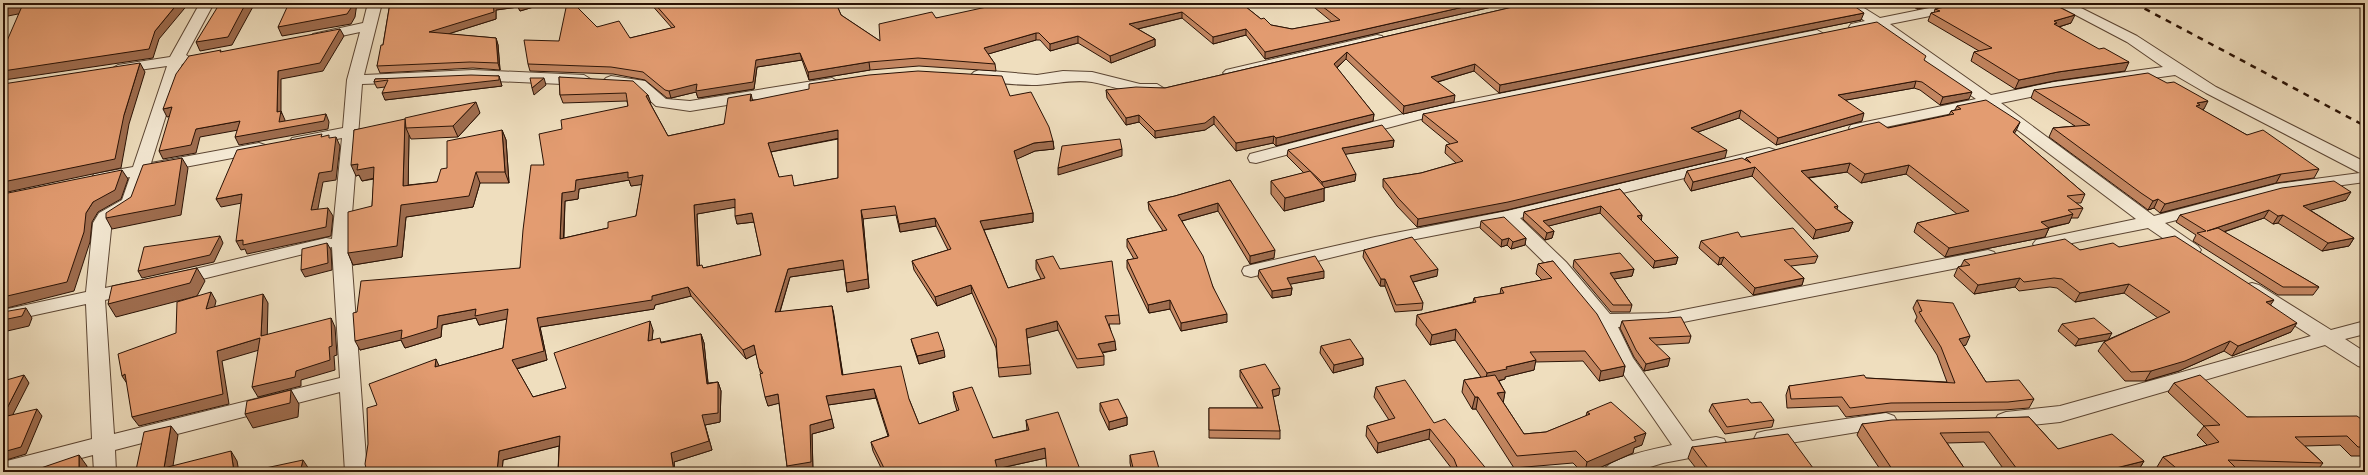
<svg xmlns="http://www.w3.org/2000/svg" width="2368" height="475" viewBox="0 0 2368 475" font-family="'IM FELL French Canon',serif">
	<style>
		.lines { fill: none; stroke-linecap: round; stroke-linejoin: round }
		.minor-casing { stroke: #5b4533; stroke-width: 2 }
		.minor { fill: #f5ead5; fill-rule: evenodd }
		.rail { stroke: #2a1205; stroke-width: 2.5; stroke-dasharray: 6 6; stroke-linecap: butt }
		.wall { fill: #c38661; stroke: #2a1205; fill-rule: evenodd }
		.shaded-wall { fill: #9f6d4f; stroke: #2a1205 }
		.building { fill: #e39c71; stroke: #2a1205; fill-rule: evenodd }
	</style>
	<rect width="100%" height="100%" fill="#efdebe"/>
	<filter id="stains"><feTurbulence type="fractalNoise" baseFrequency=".005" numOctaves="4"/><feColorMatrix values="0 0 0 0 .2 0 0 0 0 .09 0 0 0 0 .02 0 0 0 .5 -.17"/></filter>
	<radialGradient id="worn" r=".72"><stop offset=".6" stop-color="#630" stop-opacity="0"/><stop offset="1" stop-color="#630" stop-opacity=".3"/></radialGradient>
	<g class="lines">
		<defs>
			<g id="minor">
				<polygon points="200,3 214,3 186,55 193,59 191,62 182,64 151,163 259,143 265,145 267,148 265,151 259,153 148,174 136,207 112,220 105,288 133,282 140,284 142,288 140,292 105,300 114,434 340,378 332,247 178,285 171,283 169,279 171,275 178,273 326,238 332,239 342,138 298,146 292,144 290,141 292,138 343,128 347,80 360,32 318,41 313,40 311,37 313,34 363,23 368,3 382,3 364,75 473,70 584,75 592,80 584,85 473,80 362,84 350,240 367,472 345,472 340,392 115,450 116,472 94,472 93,455 27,472 3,472 3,462 92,439 86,304 3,322 3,310 86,292 93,223 99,213 122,200 130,177 100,183 94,182 92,178 94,174 133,167 167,66 118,73 111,69 118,65 170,57"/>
				<path d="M1839,3H1856L1880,18L1954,3H1982L1975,7L1890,24L1991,95L2054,82L2163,67L2127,42L2053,3H2071L2137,36L2216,87L2365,162V182L2277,194L2165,223L2198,246L2201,250L2198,254H2186L2148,228L2042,249L2036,248L2033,244L2036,240L2136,219L1986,106L1857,133L1851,131L1849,128L1851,125L1976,99L1875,27L1856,31L1851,30L1849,27L1851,24L1865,21ZM2175,75L2206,93L2360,173L2276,184L2154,216L2001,103L2054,92Z"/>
				<polygon points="1817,30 1824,34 1822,37 1421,119 1256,163 1250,162 1248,158 1250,154 1419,110"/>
				<polygon points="1377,35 1382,36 1384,39 1382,42 1231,78 1223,73 1226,70"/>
				<path d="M979,70L1037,75L1063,71L1092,72L1140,84H1157L1165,89C1155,103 1107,84 1092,82C1073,79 1056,84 1037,85C1018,85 992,83 974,78L971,75L974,72Z"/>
				<polygon points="611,76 645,81 666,99 690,101 832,78 840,83 832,88 690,111 656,106 636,88 606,84 603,81 606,78"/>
				<path d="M1769,148L1775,150L1777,153L1775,156L1520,218L1566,262L1610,314L1668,313L1988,250L1994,252L1997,256L1994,260L1988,262L1668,325L1618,327L1633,358L1692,441L1716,437L1724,439L1727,445L1724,451L1716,453L1663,463L1634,472H1602C1610,457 1655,449 1672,445L1617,365L1596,323L1552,270L1503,222L1375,247L1251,277L1244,275L1242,271L1244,267L1251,265L1375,237L1507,211Z"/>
				<polygon points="2252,283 2259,285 2331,330 2365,321 2365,334 2345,339 2365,352 2365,368 2358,366 2325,345 2060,422 2006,428 1998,425 1995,420 1998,415 2006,412 2060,406 2311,336 2245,293 2243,289 2245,285"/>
				<polygon points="1886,413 1894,416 1897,421 1894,426 1765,447 1757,445 1754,439 1757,433 1765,431"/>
			</g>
		</defs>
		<use href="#minor" class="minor-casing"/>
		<use href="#minor" class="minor"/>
		<polyline class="rail" points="2134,3 2365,126"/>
	</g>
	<g class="wall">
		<polygon points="390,3 547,3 520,11 518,7 496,10 496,19 448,34 496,38 498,45 500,70 473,68 380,73 377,66 383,45"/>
		<polygon points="650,3 836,3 841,15 880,41 936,18 1241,3 1261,19 1271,25 1292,29 1332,22 1309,3 1509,3 1265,59 1246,35 1213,44 1182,18 1138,29 1155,39 1155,46 1111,63 1078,43 1050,51 1040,40 1036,40 988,54 995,64 996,71 919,66 870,70 809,80 802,60 757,67 754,89 698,98 696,92 671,98 667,98 645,80 613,74 530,71 528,64 559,41 597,27 630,38 672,28"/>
		<polygon points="1530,3 1861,20 1499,93 1474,71 1438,82 1454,102 1403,114 1346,59 1337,68 1374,114 1373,121 1276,146 1273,143 1236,151 1214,124 1205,130 1155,138 1139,122 1126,125 1107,98 1106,90 1165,88"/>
		<polygon points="1907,3 1946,3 1917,9"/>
		<polygon points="1935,9 2071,23 2059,27 2125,71 2054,81 2015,89 1971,61 1974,52 1979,51 1928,21 1931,13 1934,13"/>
		<polygon points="1925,61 1969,99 1940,105 1920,90 1914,88 1846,100 1862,121 1776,145 1739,118 1698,132 1725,158 1507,210 1417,227 1397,206 1383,187 1383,179 1421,173 1456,163 1445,153 1446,145 1450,144 1422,121 1423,114"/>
		<polygon points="499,76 501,83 502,86 385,100 385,87 377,88 374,82 375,79"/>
		<path d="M559,77L648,95L650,103L668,136L724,124L752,100L1010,96L1053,141L1054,149L1035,151L1016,159L1033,213V222L984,230L1008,288L1041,279L1036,269V260L1060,269L1119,315L1120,324H1109L1116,350L1102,353L1104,356V365L1077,368L1058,330L1027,337L1031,374L999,377L996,348L972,293L937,306L914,270L912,261L948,250L936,226L900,232L896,215L863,219L869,288L847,292L844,269L790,277L780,312L832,306L843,375L909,399L919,424L957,411L954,401L953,392L993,438L1027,430L1026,420L1046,458L997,469L998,472H883L873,451L871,442L888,436L876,398L828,405L834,428L812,434L813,472H788L787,466L779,403L768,406L756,354L746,359L691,296L655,305L654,309L540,327L547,360L517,369L533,397L566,388L653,330L652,340L662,342L701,334L704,343L708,383L718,382L721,391L720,422L705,425L712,450L674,462L675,472H558L559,446L503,460L502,472H367L377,405L439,366L503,348L507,319L479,325L476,318L442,325L441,337L405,348L401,340L360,350L520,268L544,165L562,129L628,106L627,101L563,103L560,95ZM838,139V178L794,186L779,177L771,152ZM629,180L631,186L642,184L636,216L608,228L564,238L565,201L578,199L579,189ZM735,207L737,224L754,222L761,255L703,268L699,265L697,214Z"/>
		<polygon points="2034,90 2204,109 2202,110 2247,135 2319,169 2314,178 2276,183 2160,213 2154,208 2148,210 2136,201 2049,137 2053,128 2075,126 2031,98"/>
		<polygon points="1957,106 2016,131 2014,133 2085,194 2081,203 2076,203 2083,208 2078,218 2071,218 2069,223 2049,228 2045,237 1945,257 1914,232 1917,223 1957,214 1906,174 1861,183 1847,172 1809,178 1838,206 1837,209 1853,222 1849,231 1813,239 1752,176 1691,191 1684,180 1687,171 1745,160 1746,158 1949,115 1951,111 1955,110"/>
		<polygon points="480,113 458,137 411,139 409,135 408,185 437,182 447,168 502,130 506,140 509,183 480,183 473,207 406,217 402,257 353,265 348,253 372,206 374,179 362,181 359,175 356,176 354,130"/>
		<polygon points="1394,140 1393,147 1345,154 1355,181 1324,188 1324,201 1284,211 1271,194 1271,181 1304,173 1287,156 1288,150"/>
		<polygon points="1230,180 1274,258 1250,264 1218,211 1182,221 1213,287 1227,322 1181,331 1170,309 1149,313 1127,268 1127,260 1134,259 1127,247 1127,239 1163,231 1149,210 1148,202 1175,196"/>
		<polygon points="1620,189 1642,215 1641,220 1678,257 1676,264 1653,268 1600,213 1548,226 1554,231 1552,238 1545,240 1523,219 1524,212"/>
		<polygon points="2346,200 2310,210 2354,238 2349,246 2322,251 2278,223 2273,224 2264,218 2224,232 2319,287 2313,295 2278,295 2193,241 2196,235 2176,222 2180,215"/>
		<polygon points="1481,221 1526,238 1525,245 1511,249 1507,245 1501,247 1480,228"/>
		<polygon points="1741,237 1818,256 1815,263 1791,266 1804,278 1802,285 1753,295 1721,264 1718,265 1699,248 1701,241"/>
		<polygon points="2119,247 2271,305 2291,332 2232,356 2224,351 2179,371 2145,381 2125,381 2098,351 2104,342 2107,340 2075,346 2058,331 2062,324 2109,339 2158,318 2124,293 2075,302 2057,288 2050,287 2019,291 2015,287 1974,294 1954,276 1958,267 1961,266 1964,260 2080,250"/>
		<polygon points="1364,250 1437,276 1413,282 1423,303 1422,310 1395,312 1385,286 1380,286 1363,257"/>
		<polygon points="1574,260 1634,269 1632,276 1614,279 1632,305 1630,312 1611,312 1573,267"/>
		<polygon points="1553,261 1625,366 1623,376 1599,381 1583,361 1535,362 1534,370 1505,377 1505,379 1499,381 1505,392 1503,402 1524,434 1546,432 1586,416 1587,412 1642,445 1634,448 1633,453 1590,472 1582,472 1573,463 1514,468 1476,409 1472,409 1462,392 1464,380 1481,377 1455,340 1430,345 1416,325 1417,315 1473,302 1474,298 1500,294 1501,288 1542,280 1536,274 1538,264"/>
		<polygon points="1259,270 1324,278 1290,284 1292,288 1291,295 1272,298 1258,277"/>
		<polygon points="1917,300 1966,345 1963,346 1986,382 2034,399 2029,408 2004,410 1887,412 1846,417 1838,406 1787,408 1786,395 1789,386 1866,378 1947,382 1937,355 1915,321 1917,317 1913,308"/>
		<polygon points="1622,321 1691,336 1689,343 1656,345 1668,366 1644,371 1634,357 1620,328"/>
		<polygon points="911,339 945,357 919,364 913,346"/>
		<polygon points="1321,346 1363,358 1363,365 1333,373 1320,353"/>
		<polygon points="1240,370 1279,395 1273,397 1280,431 1280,439 1209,438 1209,408 1258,408 1240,377"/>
		<polygon points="2174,383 2247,417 2365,422 2365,456 2351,456 2340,445 2305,446 2323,463 2316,472 2287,472 2238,470 2240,472 2164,472 2157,467 2163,457 2207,445 2197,435 2204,426 2168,392"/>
		<polygon points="1376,387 1434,423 1489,472 1453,472 1452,469 1429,439 1377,453 1366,436 1367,426 1389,420 1374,397"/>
		<polygon points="1100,403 1127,417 1127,425 1109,430 1100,411"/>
		<polygon points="1712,404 1774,420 1772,427 1725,434 1709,411"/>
		<polygon points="2029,417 2058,449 2144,461 2138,471 2134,472 1999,472 2005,471 1984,442 1947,443 1967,472 1882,472 1857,435 1862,424"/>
		<polygon points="1692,447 1816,472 1699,472 1688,458"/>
		<polygon points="1130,455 1160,472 1132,472 1130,463"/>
	</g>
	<g class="shaded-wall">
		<polygon points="178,3 189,3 159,39 153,58 4,80 3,79 3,71 155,31"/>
		<polygon points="246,3 256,3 255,3 232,45 200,51 196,42"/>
		<polygon points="352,3 357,3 355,17 351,24 282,36 278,27"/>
		<polygon points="493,3 547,3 520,11 518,7 496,10 496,19 432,39 429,32"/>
		<polygon points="1481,3 1509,3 1265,59 1265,52"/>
		<polygon points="1920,3 1946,3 1917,9"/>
		<polygon points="23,4 28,12 3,17 3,8"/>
		<polygon points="1182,12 1182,18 1129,31 1129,24"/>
		<polygon points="1864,13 1861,20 1499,93 1500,85"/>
		<polygon points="2075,15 2071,23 2055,28 2054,31 2054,21"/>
		<polygon points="340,29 344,36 323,71 281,79 281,114 281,111 285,120 284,128 326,114 329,122 328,129 239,145 235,137 277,112 278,71"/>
		<polygon points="1246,29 1246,35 1213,44 1213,37"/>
		<polygon points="1036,33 1036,40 985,55 984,48"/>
		<polygon points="1078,36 1078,43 1050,51 1050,44"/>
		<polygon points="496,38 498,45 500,70 498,63"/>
		<polygon points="1155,39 1155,46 1111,63 1110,56"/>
		<polygon points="1347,52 1346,59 1333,71 1334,64"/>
		<polygon points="800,53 802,60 757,67 754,89 698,98 696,92 671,98 669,91 756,60"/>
		<polygon points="7,56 5,66 3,62 3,57"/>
		<polygon points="869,62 870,70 809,80 808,72"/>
		<polygon points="2129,62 2125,71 2054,81 2015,89 2019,80 2058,72"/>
		<polygon points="140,63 145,72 129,124 121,168 3,193 3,182 124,115"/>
		<polygon points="1475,64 1474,71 1430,84 1431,77"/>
		<polygon points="499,76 501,83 502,86 385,100 382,93"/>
		<polygon points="544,78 546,85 534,95 532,88"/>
		<polygon points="1916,81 1914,88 1835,102 1838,95"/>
		<polygon points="1972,92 1969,99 1940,105 1943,97"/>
		<polygon points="751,94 753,102 750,101"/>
		<polygon points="648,95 651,103 648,104 646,96"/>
		<polygon points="1455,95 1454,102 1403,114 1404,106"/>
		<polygon points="2208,101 2204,109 2197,111 2191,114 2197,103"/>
		<polygon points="476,102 480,113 458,137 453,126"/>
		<polygon points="172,107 177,115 167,117 163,109"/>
		<polygon points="1741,110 1739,118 1689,135 1691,128"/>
		<polygon points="1864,113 1862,121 1776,145 1778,138"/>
		<polygon points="1374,114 1373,121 1276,146 1276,138"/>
		<polygon points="1139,115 1139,122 1126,125 1126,118"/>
		<polygon points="1214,116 1214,124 1205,130 1155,138 1155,131"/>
		<polygon points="405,119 406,128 409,135 408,197 403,186"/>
		<polygon points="240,121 244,129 200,137 196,153 163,159 159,151 196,129"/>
		<polygon points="2020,122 2016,131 2009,141 2013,132"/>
		<polygon points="502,130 506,140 509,183 505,172"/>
		<polygon points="838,130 840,138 770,152 768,143"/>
		<polygon points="1274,136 1273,143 1236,151 1236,143"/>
		<polygon points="336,137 340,146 336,180 323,182 316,219 311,210 319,173"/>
		<polygon points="1394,140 1393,147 1341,155 1342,148"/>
		<polygon points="1053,141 1054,149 1035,151 1015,160 1014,151 1034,143"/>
		<polygon points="1122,149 1122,156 1058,175 1058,168"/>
		<polygon points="1727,150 1725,158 1507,210 1417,227 1418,219"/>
		<polygon points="182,158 188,168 181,215 112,229 106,218"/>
		<polygon points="1850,163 1847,172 1798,179 1801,171"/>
		<polygon points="358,164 374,167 379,177 362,181 359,175 356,176 351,165"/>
		<polygon points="1909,165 1906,174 1861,183 1865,174"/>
		<polygon points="1755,167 1752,176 1691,191 1693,182"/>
		<polygon points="122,170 128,179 121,199 98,212 92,222 90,242 74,291 3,309 3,297 86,213 93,202"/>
		<polygon points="476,172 480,183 473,207 406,217 402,257 353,265 348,253 401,205"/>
		<polygon points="628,172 643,175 646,184 631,186 629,180 579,189 578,199 565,201 563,247 560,239 562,193 576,180"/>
		<polygon points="1356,174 1355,181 1324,188 1324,201 1284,211 1285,198 1322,189 1322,182"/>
		<polygon points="2281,174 2276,183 2160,213 2165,204"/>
		<polygon points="2351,192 2346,200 2298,214 2303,206"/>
		<polygon points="242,194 247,202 221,207 216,199"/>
		<polygon points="735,199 737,207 697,214 700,275 697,266 694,205"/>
		<polygon points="2158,199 2154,208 2148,210 2153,201"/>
		<polygon points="1218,203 1218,211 1178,222 1178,215"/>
		<polygon points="1601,206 1600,213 1541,228 1543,221"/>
		<polygon points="328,208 333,216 331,236 247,254 245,249 241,250 236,241 243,240"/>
		<polygon points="861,210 863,219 869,288 847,292 846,283"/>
		<polygon points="2269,210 2264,218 2205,238 2207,231"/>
		<polygon points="752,213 754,222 737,224 735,216"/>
		<polygon points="1033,213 1033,222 981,230 980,221"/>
		<polygon points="2073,214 2069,223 2046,228 2049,228 2045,237 1945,257 1949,248 2041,222"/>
		<polygon points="1642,215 1641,222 1637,216"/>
		<polygon points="2283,215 2278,223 2273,224 2278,216"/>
		<polygon points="935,218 936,226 900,232 899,224"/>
		<polygon points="1853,222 1849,231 1813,239 1816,230"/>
		<polygon points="1554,231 1552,238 1545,240 1547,233"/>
		<polygon points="220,236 223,243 214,262 142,278 138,271"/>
		<polygon points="1509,238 1507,245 1501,247 1502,240"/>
		<polygon points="1526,238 1525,245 1511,249 1513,242"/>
		<polygon points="2354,238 2349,246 2322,251 2328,243"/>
		<polygon points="327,243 331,250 332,270 305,277 301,270"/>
		<polygon points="1275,250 1274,258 1250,264 1250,256"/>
		<polygon points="1678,257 1676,264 1653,268 1655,261"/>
		<polygon points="1724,257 1721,264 1718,265 1720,258"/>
		<polygon points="843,260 845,269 790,277 777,321 775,312 788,269"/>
		<polygon points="197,268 205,281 197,296 116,317 108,304"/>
		<polygon points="1438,269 1437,276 1409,283 1410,276"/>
		<polygon points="1634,269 1632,276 1608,280 1610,273"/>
		<polygon points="1324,271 1324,278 1286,285 1287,278"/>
		<polygon points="1804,278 1802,285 1753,295 1755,288"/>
		<polygon points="2020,278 2015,287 1974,294 1978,285"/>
		<polygon points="1381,279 1385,279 1385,286 1380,286"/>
		<polygon points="2129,284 2124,293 2075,302 2080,293"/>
		<polygon points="971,285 972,293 937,306 935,297"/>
		<polygon points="688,287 691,296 655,305 654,309 540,327 547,360 515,369 512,360 537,318 652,296"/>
		<polygon points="1292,288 1291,295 1272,298 1272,291"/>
		<polygon points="211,292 216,301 212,318 206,309"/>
		<polygon points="263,294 268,303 267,346 261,336"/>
		<polygon points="1170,300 1170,309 1149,313 1148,305"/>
		<polygon points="2274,300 2267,310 2266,302"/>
		<polygon points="832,306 834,315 844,385 842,375"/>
		<polygon points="26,308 32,318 29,326 3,332 3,320"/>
		<polygon points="476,309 508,309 511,318 479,325 476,318 442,325 441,337 405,348 401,340 360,350 355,341 438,316"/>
		<polygon points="1227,314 1227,322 1181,331 1181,323"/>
		<polygon points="331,318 335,327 337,355 334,356 335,370 301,380 301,386 258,397 252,387 296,371 329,347"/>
		<polygon points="650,321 653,330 651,350 648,341"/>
		<polygon points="1057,321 1058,330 1027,338 1026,329"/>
		<polygon points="2297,323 2291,332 2232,356 2238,346"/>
		<polygon points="1456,329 1455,340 1430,345 1432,335"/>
		<polygon points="2112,333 2108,340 2075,346 2079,339"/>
		<polygon points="701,334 704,343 709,393 707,384"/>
		<polygon points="1970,336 1966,345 1955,348 1959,339"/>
		<polygon points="260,338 266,348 222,361 229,404 139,426 132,417 217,351"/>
		<polygon points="1115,341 1116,350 1098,353 1098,344"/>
		<polygon points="2230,341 2224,351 2179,371 2145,381 2151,371"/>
		<polygon points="754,345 756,354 746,359 743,350"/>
		<polygon points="944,350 945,357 919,364 917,356"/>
		<polygon points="1363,358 1363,365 1333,373 1334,365"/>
		<polygon points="1670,358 1668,366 1644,371 1646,364"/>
		<polygon points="436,359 440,368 435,367"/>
		<polygon points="1536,360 1534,370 1505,377 1505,379 1485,384 1487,373 1506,367"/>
		<polygon points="1625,366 1623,376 1599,381 1601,371"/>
		<polygon points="125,374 128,385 122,376"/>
		<polygon points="24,375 29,383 8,424 3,418 3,416"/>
		<polygon points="718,382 721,391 720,422 705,425 712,450 674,462 675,472 674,472 671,453 702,415"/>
		<polygon points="1280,388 1279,395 1272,397 1272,390"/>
		<polygon points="874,389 876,398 828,405 826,396"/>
		<polygon points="291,390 299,404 298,417 253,428 245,414"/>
		<polygon points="1505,392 1503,404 1497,393"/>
		<polygon points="778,394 780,403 768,406 765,397"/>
		<polygon points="1475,397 1478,397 1476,409 1472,409"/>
		<polygon points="37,409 42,416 26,454 3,461 3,452"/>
		<polygon points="1127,417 1127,425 1109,430 1109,422"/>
		<polygon points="832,419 834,428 812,434 813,472 788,472 787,466 810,425"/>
		<polygon points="171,426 178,435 172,472 164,468"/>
		<polygon points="1430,429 1429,439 1377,453 1378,443"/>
		<polygon points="1646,433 1642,445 1634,448 1633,453 1590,472 1585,472 1587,462 1634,437"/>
		<polygon points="560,436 563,445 503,460 502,472 497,472 499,451"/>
		<polygon points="1045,448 1046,458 996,469 995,460"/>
		<polygon points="231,451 237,461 239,472 234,472"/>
		<polygon points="79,455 87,466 87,472 79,472"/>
		<polygon points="303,460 309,469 308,472 300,472"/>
		<polygon points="2144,461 2138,471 2134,472 2111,472 2112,469"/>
		<polygon points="653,469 654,472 642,472"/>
	</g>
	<g class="building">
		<polygon points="3,3 178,3 155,31 149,49 3,71 3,63 7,56 3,57 3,50 23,4 3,8"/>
		<polygon points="220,3 246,3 228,37 196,42"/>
		<polygon points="289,3 352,3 351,8 347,14 278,27"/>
		<polygon points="390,3 493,3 494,12 429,32 496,38 498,63 470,62 377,66 381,45 383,45"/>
		<polygon points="517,3 524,3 518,5"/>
		<polygon points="567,3 573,3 597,27 619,21 630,38 675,27 654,3 836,3 841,15 880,41 879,24 932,12 936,18 1005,3 1241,3 1261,19 1264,18 1271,25 1292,29 1340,20 1318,3 1481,3 1265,52 1246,29 1213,37 1182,12 1129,24 1155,39 1110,56 1078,36 1050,44 1039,33 1036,33 984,48 995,64 918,58 869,62 808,72 800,53 756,60 753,82 696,91 697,84 669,91 665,90 643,72 611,67 528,64 524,40 559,41"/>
		<polygon points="1530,3 1850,3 1864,13 1500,85 1475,64 1431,77 1455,95 1404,106 1347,52 1334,64 1374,114 1276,138 1274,136 1236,143 1214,116 1205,123 1155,131 1139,115 1126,118 1106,90 1136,87 1165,88"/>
		<polygon points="1965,3 2051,3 2075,15 2054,21 2057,23 2054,24 2099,49 2104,48 2129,62 2058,72 2019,80 1974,52 1992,48 1931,13 1940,11 1935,9"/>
		<polygon points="1877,22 1926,56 1924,60 1972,92 1943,97 1922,82 1916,81 1838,95 1864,113 1778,138 1741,110 1691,128 1727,150 1508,202 1418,219 1398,198 1383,179 1421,173 1463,161 1446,145 1458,142 1423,114"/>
		<polygon points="340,29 320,63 278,71 277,112 281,111 279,122 326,114 324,121 235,137 240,121 196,129 191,145 159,151 172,107 163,109 176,74 189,56 221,50 220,52"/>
		<polygon points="140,63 124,115 115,159 3,182 3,84"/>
		<path d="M918,71L1002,76L1010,96L1031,92L1049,127L1053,141L1034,143L1014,151L1033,213L980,221L1008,288L1045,278L1036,260L1053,256L1060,269L1112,261L1119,315L1105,316L1115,341L1098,344L1104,356L1077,359L1057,321L1026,329L1030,365L998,368L996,339L971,285L935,297L912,261L951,249L935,218L899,224L895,206L861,210L868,279L846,283L843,260L788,269L775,312L832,306L842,375L901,366L909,399L919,424L959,410L953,392L972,387L993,438L1029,430L1026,420L1058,412L1081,472H1047L1045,448L995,460L998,472H954V471L952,472H886L871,442L889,436L874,389L826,396L832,419L810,425L811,462L787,466L778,394L765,397L760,374L763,373L759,368L754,345L743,350L688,287L652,296V300L537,318L544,351L512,360L533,397L566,388L554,353L650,321L648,341L660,338L661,343L701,334L707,384L718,382V413L702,415L709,441L671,453L674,472H653V469L642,472H558L560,436L499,451L497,472H367L365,464L368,444L367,408L377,405L369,384L436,359L435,367L503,348L508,309L475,316L476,309L438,316L437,328L401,339L402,330L355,341L353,313L357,312L361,281L520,268L523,230L531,165H544L539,134L562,129L561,120L628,106L626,93L560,95L559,77L633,81L648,95L646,96L668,136L724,124L728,98L751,94L750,101L809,89V84L869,75ZM838,130V178L794,186L792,175L779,177L768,143ZM628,172V178L643,175L636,216L608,222V228L560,239L562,193L575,191L576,180ZM735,199V216L752,213L761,255L703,268L702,265L697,266L694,205Z"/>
		<polygon points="2148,73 2167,83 2174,82 2208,101 2197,103 2200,105 2196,106 2247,135 2263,130 2319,169 2281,174 2165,204 2158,199 2153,201 2141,193 2053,128 2090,125 2034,90"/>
		<polygon points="471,75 499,76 499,80 382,93 388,80 374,82 375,79"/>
		<polygon points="530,78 544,78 532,88"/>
		<polygon points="1986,100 2020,122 2013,132 2085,194 2067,196 2083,208 2068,210 2073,214 2041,222 2049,228 1949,248 1917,223 1969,211 1909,165 1865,174 1850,163 1801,171 1838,206 1834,207 1853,222 1816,230 1755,167 1693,182 1687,171 1742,158 1751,163 1746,158 1865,125 1879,122 1888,128 1954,114 1951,111 1961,109 1957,106"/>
		<polygon points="476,102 453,126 406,128 405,118"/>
		<polygon points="405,119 403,186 437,182 441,169 447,168 447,141 502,130 505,172 476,172 469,196 401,205 397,246 348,253 348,212 372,206 374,167 357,170 358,164 351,165 354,130"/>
		<polygon points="1382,125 1394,140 1342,148 1356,174 1322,182 1288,150"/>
		<polygon points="322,134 321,137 329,135 329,138 336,137 332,171 319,173 311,210 328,208 326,227 243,245 243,240 236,241 242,194 216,199 237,150"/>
		<polygon points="1120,139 1122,149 1058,168 1062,146"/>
		<polygon points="182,158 175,205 106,218 106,213 131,197 143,165"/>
		<polygon points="122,170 115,190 93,202 86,213 84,232 67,282 3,297 3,194"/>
		<polygon points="1310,171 1325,188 1285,198 1271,181"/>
		<polygon points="1230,180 1275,250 1250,256 1218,203 1178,215 1203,256 1213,287 1227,314 1181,323 1170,300 1148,305 1127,260 1138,258 1127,239 1167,230 1148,202 1175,196"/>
		<polygon points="2334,181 2351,192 2303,206 2354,238 2328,243 2283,215 2278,216 2269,210 2207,231 2218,228 2319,287 2283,287 2197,233 2206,231 2180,215 2282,188"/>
		<polygon points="1620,189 1642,215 1637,216 1678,257 1655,261 1601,206 1543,221 1554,231 1547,233 1524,212"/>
		<polygon points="1504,217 1526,238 1513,242 1509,238 1502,240 1481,221"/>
		<polygon points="1793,228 1818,256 1784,260 1804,278 1755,288 1724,257 1720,258 1701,241 1738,232 1741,237"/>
		<polygon points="220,236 210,255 138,271 144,247"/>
		<polygon points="2175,236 2274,300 2266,302 2297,323 2238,346 2230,341 2185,361 2151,371 2131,372 2104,342 2170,312 2129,284 2080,293 2062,279 2054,278 2024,282 2020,278 1978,285 1958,267 1970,265 1964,260 2065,239 2080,250 2113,243 2119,247"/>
		<polygon points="1412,237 1438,269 1410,276 1423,303 1396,305 1385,279 1381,279 1364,250"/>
		<polygon points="327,243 328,263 301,270 302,249"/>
		<polygon points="1620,253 1634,269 1610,273 1632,305 1613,305 1574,260"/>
		<polygon points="1315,256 1324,271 1287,278 1292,288 1272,291 1259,270"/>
		<polygon points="1553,261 1597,314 1625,366 1601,371 1585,351 1530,352 1536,360 1506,367 1507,369 1487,373 1456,329 1432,335 1417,315 1476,302 1474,298 1504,293 1501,288 1552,278 1538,264"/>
		<polygon points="197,268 190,283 108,304 112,286"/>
		<polygon points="211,292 206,309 263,294 261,336 331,318 332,346 329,347 330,360 296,371 295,377 252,387 260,338 217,351 223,394 132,417 125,374 122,376 118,354 176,333 177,302"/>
		<polygon points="1917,300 1953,303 1970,336 1959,339 1986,382 2019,380 2034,399 2008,402 1891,403 1850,408 1842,397 1791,399 1789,386 1864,375 1866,378 1955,383 1941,347 1919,312 1922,311"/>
		<polygon points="26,308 22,316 3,320 3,312"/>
		<polygon points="1681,317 1691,336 1649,338 1670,358 1646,364 1636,350 1622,321"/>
		<polygon points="2094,318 2112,333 2079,339 2062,324"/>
		<polygon points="938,332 944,350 917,356 911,339"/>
		<polygon points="1350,339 1363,358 1334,365 1321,346"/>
		<polygon points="1265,364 1280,388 1272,390 1280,431 1209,430 1209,408 1263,408 1240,370"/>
		<polygon points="24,375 3,416 3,381"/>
		<polygon points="1495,375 1505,392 1497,393 1524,434 1546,432 1590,414 1587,412 1611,402 1646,433 1634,437 1636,441 1587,462 1576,451 1517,456 1478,397 1475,397 1464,380"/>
		<polygon points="2200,375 2247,417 2357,416 2365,422 2365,447 2358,447 2347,436 2295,437 2323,463 2228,460 2240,472 2181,472 2163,457 2219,442 2204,426 2220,425 2174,383"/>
		<polygon points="1405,380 1434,423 1445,419 1489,472 1459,472 1454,459 1430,429 1378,443 1367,426 1395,418 1376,387"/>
		<polygon points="291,390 290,403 245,414 247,401"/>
		<polygon points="1118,399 1127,417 1109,422 1100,403"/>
		<polygon points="1748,399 1751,403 1761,402 1774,420 1727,427 1712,404"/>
		<polygon points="37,409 21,447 3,452 3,417"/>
		<polygon points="2029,417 2058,449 2112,434 2144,461 2112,469 2114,472 1999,472 2017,469 1989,432 1940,433 1967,472 1894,472 1862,424 1892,420"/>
		<polygon points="171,426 164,468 231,451 234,472 138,472 139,470 136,470 144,432"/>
		<polygon points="1788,434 1816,472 1711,472 1692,447"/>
		<polygon points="1154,451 1160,472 1134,472 1130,455"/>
		<polygon points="79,455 79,472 35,472 35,470"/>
		<polygon points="303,460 300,472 247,472"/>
		<polygon points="1203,468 1205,472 1186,472"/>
	</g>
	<rect width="2368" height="475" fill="none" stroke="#efdebe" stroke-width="16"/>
	<rect x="4" y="4" width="2360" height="467" fill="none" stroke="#2a1205" stroke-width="2"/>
	<rect x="8" y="8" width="2352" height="459" fill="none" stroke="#2a1205"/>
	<rect width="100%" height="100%" filter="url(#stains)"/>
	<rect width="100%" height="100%" fill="url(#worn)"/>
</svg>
